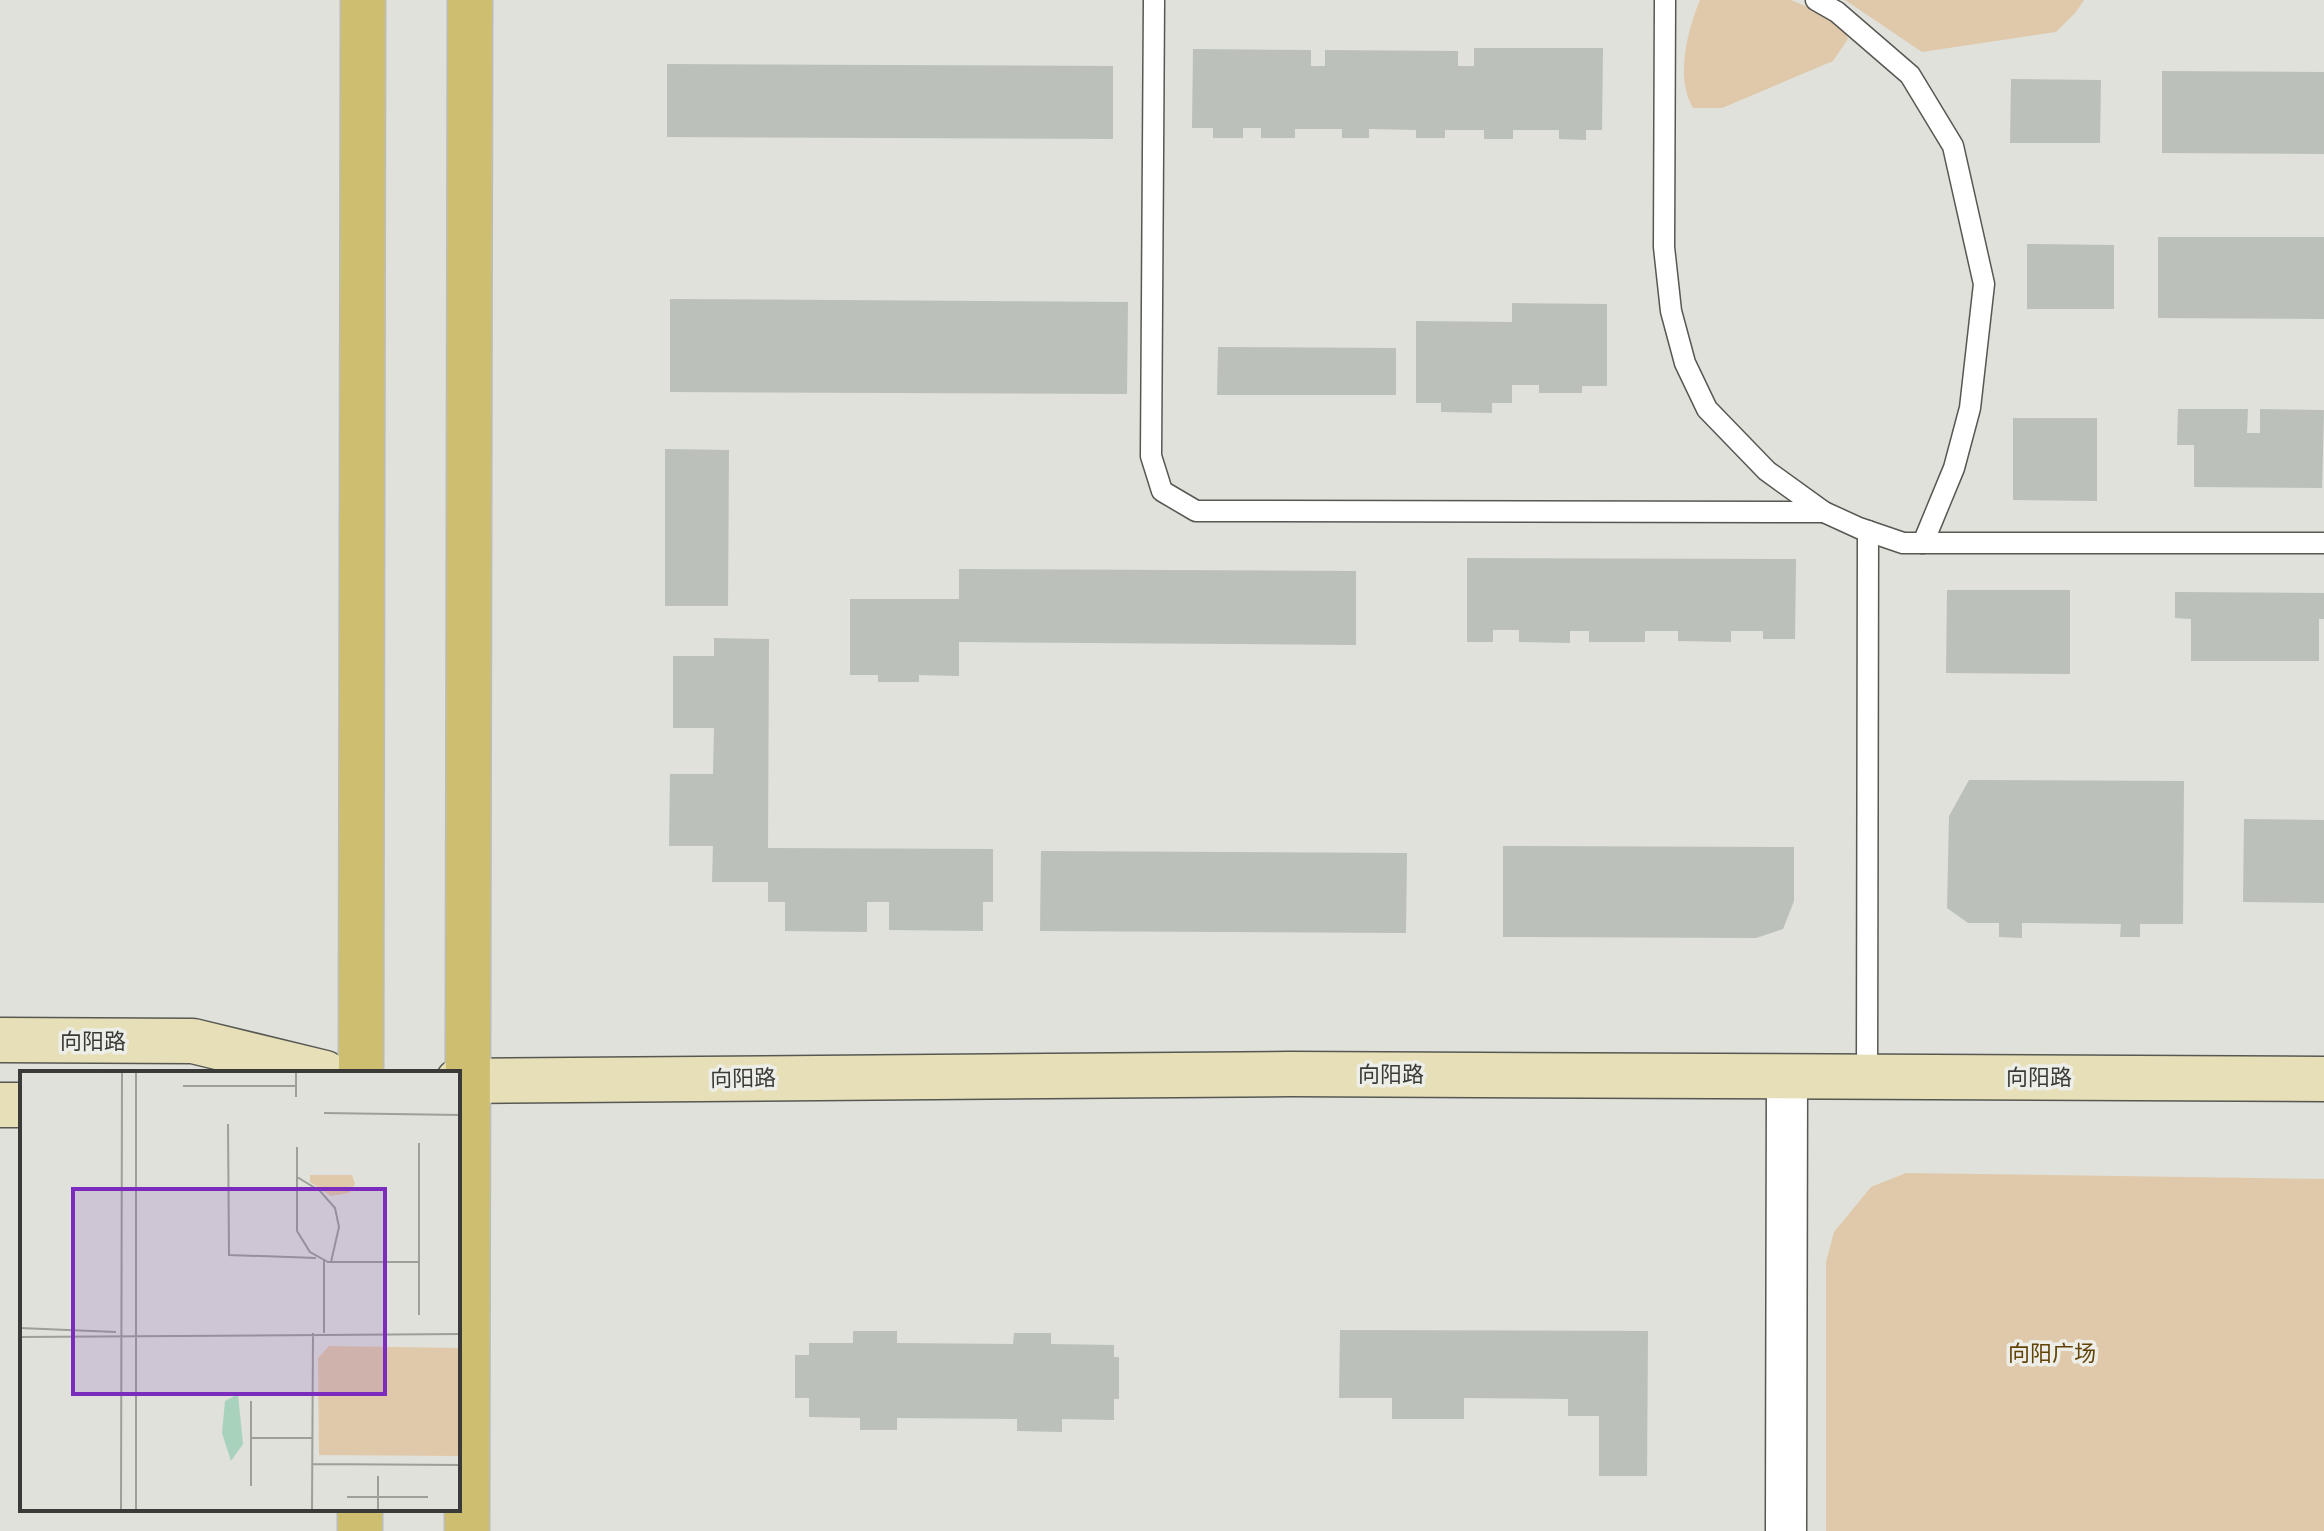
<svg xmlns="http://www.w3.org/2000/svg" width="2324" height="1531" viewBox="0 0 2324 1531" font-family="Lato,'Noto Sans SC',sans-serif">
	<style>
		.green { fill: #e0c9ab }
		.building { fill: #bbc0ba }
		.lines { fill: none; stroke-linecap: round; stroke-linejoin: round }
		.lane-casing { stroke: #575852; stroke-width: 23 }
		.street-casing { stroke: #575852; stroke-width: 43 }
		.secondary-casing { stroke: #575852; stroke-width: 47 }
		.primary-casing { stroke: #bcbcbb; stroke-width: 47 }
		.lane { stroke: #fff; stroke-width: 20 }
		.street { stroke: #fff; stroke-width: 40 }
		.secondary { stroke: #e6dfb8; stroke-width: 44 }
		.primary { stroke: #cebf70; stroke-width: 44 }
		.labels { text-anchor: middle; stroke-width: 7; stroke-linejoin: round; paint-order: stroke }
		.street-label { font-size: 22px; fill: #3a3b38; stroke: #eceee7 }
		.park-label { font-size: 22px; fill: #634206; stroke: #eceee7 }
		.inset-road { fill: none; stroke: #9d9f99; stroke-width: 2 }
		.view { fill: #7b2cbf; fill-opacity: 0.15; stroke: #7b2cbf; stroke-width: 4 }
		.inset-edge { fill: none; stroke: #3a3b38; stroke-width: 4 }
	</style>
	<rect width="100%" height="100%" fill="#dfe1da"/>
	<g class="green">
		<path d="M1700,0H1791L1840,21L1848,39L1833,61L1722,108H1693C1675,78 1687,31 1700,0Z"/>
		<polygon points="1845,0 2084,0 2076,12 2056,32 1922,52"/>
		<polygon points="1906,1173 2324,1179 2324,1531 1826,1531 1826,1262 1834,1232 1871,1187"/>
	</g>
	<g class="building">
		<polygon points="1474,48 1603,48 1602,130 1586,130 1586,140 1559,139 1559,130 1513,130 1513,139 1484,139 1484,130 1445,130 1445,138 1416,138 1416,130 1369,129 1369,138 1342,138 1342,129 1295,129 1295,138 1261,138 1261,128 1243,128 1243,138 1213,138 1213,128 1192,128 1193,49 1311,50 1311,66 1325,66 1325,50 1458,51 1458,66 1474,66"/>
		<polygon points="667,64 1113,66 1113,139 667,137"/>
		<polygon points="2162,71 2324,72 2324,154 2162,153"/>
		<polygon points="2011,79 2101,80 2100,143 2010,143"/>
		<polygon points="2158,237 2324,237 2324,319 2158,318"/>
		<polygon points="2027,244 2114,245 2114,309 2027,309"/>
		<polygon points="670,299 1128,302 1127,394 670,392"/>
		<polygon points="1512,303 1607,304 1607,386 1582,386 1582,393 1539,393 1539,385 1512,385 1512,403 1492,403 1492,413 1441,412 1441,403 1416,403 1416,321 1512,322"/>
		<polygon points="1218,347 1396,348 1396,395 1217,395"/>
		<polygon points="2178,409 2248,409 2247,433 2260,433 2260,409 2324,410 2322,488 2194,487 2194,445 2177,445"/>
		<polygon points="2013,418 2097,418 2097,501 2013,500"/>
		<polygon points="665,449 729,450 728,606 665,606"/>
		<polygon points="1467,558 1796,559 1795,639 1763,639 1763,631 1731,631 1731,642 1678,641 1678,631 1645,631 1645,642 1589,642 1589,631 1570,631 1570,643 1519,642 1519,630 1493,630 1493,642 1467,642"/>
		<polygon points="959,569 1356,571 1356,645 959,642 959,676 919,675 919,682 878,682 878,675 850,675 850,599 959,599"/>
		<polygon points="1947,590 2070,590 2070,674 1946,673"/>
		<polygon points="2175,592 2324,593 2324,619 2319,619 2319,661 2191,661 2191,619 2175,618"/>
		<polygon points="714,638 769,639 768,848 993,849 993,902 983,902 983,931 889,930 889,902 867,902 867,932 785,931 785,902 768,902 768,882 712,882 713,846 669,846 670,774 713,774 714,728 673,728 673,656 714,656"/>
		<polygon points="1969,780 2184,781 2183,924 2140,924 2140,937 2120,937 2121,924 2022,923 2022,938 1999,937 1999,923 1968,923 1947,908 1949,816"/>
		<polygon points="2244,819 2324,820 2324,903 2243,902"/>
		<polygon points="1503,846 1794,847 1794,901 1783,929 1756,938 1503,937"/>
		<polygon points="1041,851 1407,853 1406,933 1040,931"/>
		<polygon points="1340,1330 1648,1331 1647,1476 1599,1476 1599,1416 1568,1416 1568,1399 1464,1398 1464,1419 1392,1419 1392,1398 1339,1398"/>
		<polygon points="853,1331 897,1331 897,1343 1013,1344 1014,1333 1051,1333 1051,1344 1114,1345 1114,1357 1119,1357 1119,1399 1114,1399 1114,1420 1062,1419 1062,1432 1017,1431 1017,1419 897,1418 897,1430 860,1430 860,1418 809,1417 809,1398 795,1398 795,1355 809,1355 809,1343 853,1343"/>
	</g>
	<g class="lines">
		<defs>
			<g id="lane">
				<polyline points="1154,0 1151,456 1162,491 1196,511 1824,512"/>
				<polyline points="1665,0 1664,247 1671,311 1685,363 1707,409 1767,471 1824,512 1859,528 1903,543 2324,543"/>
				<polyline points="1816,0 1837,12 1910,75 1953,146 1984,284 1970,408 1954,468 1923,543"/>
				<polyline points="1867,1077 1868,531"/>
			</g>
			<polyline id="street" points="1786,1531 1787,1077"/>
			<g id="secondary">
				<polyline points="0,1040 193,1041 325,1073"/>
				<polyline points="458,1081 1290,1074 2324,1079"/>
				<polyline points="0,1105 22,1105"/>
			</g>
			<g id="primary">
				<polyline points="361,1073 363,0"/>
				<polyline points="360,1531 360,1509"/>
				<polyline points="467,1531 470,0"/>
			</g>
		</defs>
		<use href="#lane" class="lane-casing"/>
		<use href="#street" class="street-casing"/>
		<use href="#secondary" class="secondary-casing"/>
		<use href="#primary" class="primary-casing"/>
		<use href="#lane" class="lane"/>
		<use href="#street" class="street"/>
		<use href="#secondary" class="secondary"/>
		<use href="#primary" class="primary"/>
	</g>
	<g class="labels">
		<g class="street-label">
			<text x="93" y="1049">向阳路</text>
			<text x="1391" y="1082">向阳路</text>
			<text x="2039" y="1085">向阳路</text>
			<text transform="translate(743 1078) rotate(-1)" y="8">向阳路</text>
		</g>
		<g class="park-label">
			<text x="2052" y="1361">向阳广场</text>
		</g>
	</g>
	<g transform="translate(20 1071)">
		<rect width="440" height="440" fill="#dfe1da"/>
		<path d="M290,104H332L335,113L329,122L311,125L290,111ZM309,275L440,277V385L299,384L298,287Z" fill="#e0c9ab"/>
		<path d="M218,323L223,373L211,390L202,362L205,330Z" fill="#a9d2bd"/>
		<path class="inset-road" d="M163,15H276M276,26V1M304,42L440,44M208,53L209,184L296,187M399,72V244M277,76V160L290,181L308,191H400M277,106L300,120L315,137L319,156L311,191M0,257L96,261M304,262V189M0,266L440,263M231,367H293M293,393L440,394M231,415V330M327,426H408M101,439L102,1M116,439V1M292,439L293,262M358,439V405"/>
		<path class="view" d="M53,118H365V323H53Z"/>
		<rect width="440" height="440" class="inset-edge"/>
	</g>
</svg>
